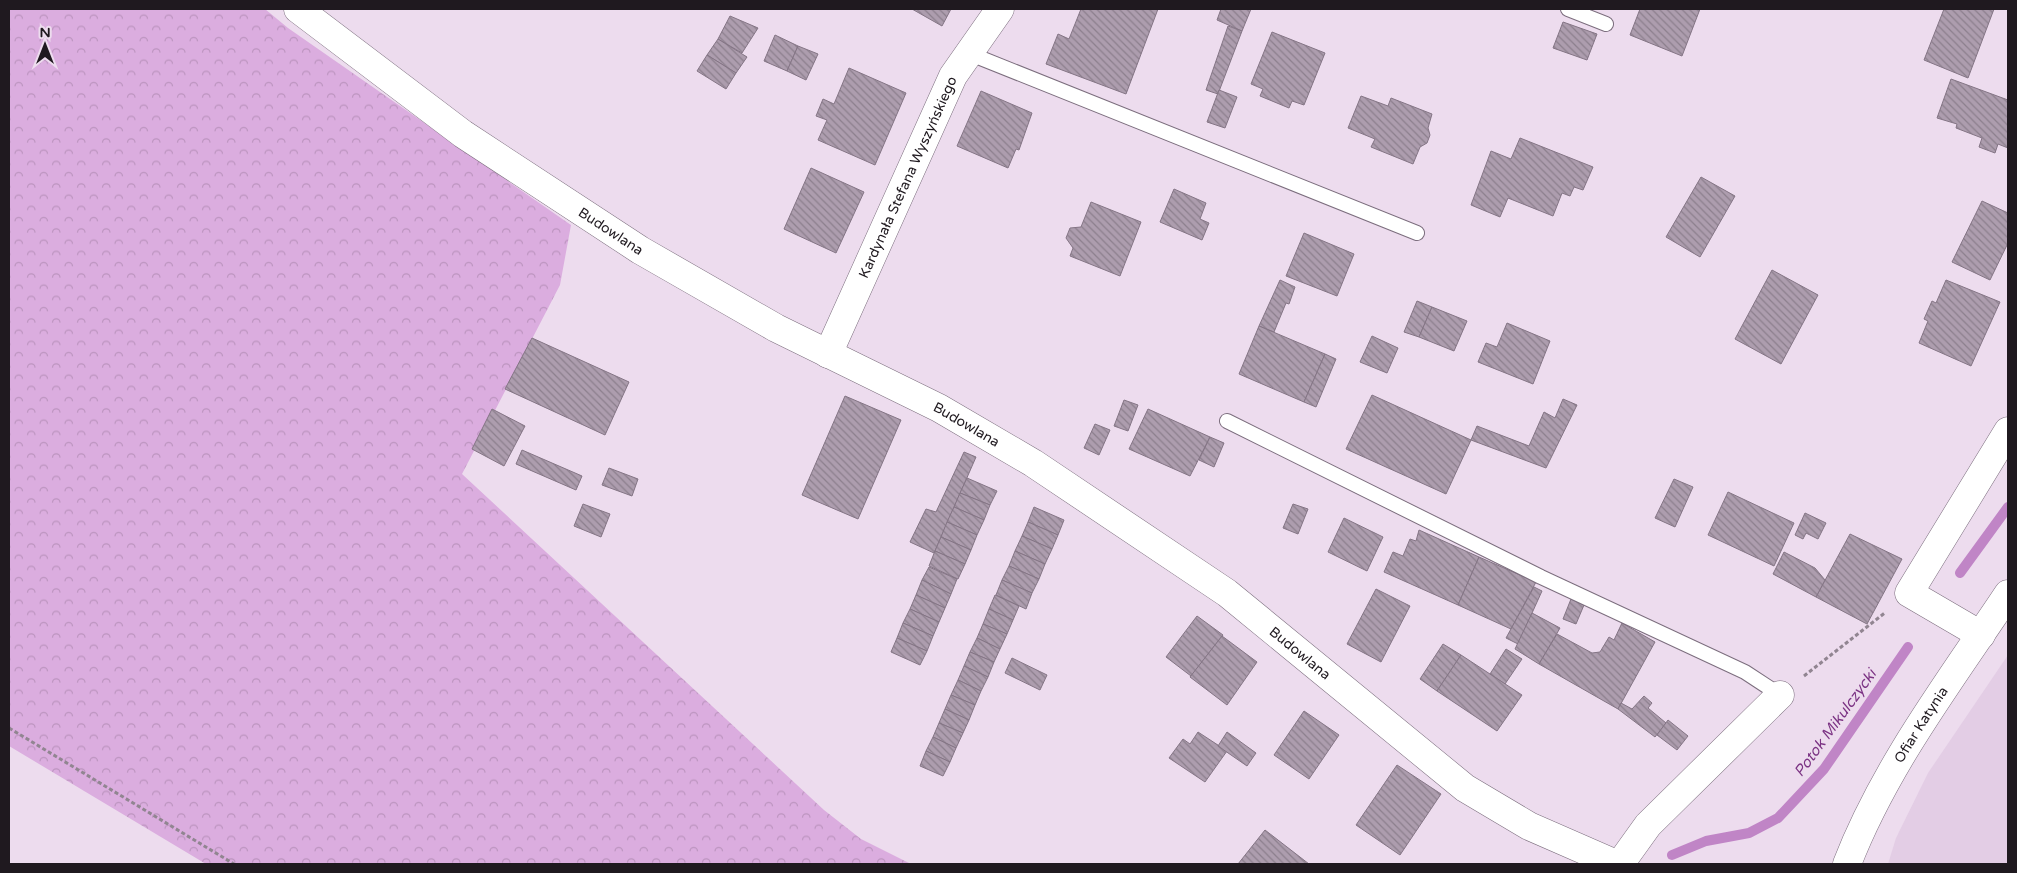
<svg xmlns="http://www.w3.org/2000/svg" width="2017" height="873" viewBox="0 0 2017 873" font-family="'Varela Round',sans-serif">
	<style>
		.built { fill: #e3cde5 }
		.park { fill: url(#park-crowns) }
		.lines { fill: none; stroke-linecap: round; stroke-linejoin: round }
		.stream { stroke: #c085c6; stroke-width: 10 }
		.building { fill: url(#building-back-hatch); stroke: #847585 }
		.service-casing { stroke: #7c6e7e; stroke-width: 16 }
		.minor-casing { stroke: #7c6e7e; stroke-width: 29 }
		.tertiary-casing { stroke: #7c6e7e; stroke-width: 29 }
		.path { stroke: #918591; stroke-width: 3; stroke-dasharray: 4 2.5; stroke-linecap: butt }
		.service { stroke: #fff; stroke-width: 14 }
		.minor { stroke: #fff; stroke-width: 28 }
		.tertiary { stroke: #fff; stroke-width: 28 }
		.labels { text-anchor: middle; stroke-width: 4; stroke-linejoin: round; paint-order: stroke }
		.street-label { font-size: 14px; fill: #1f191f; stroke: #eddcee }
		.water-label { font-size: 15px; font-style: italic; fill: #7c3484; stroke: #eddcee }
	</style>
	<defs>
		<pattern id="park-crowns" width="20" height="18" patternUnits="userSpaceOnUse" patternTransform="scale(1.25)"><rect width="20" height="18" fill="#dbaddf"/><path d="M2 6a3 3 0 1 1 6 0M12 15a3 3 0 1 1 6 0" fill="none" stroke="#bc94bf"/></pattern>
		<pattern id="building-back-hatch" width="6" height="6" patternUnits="userSpaceOnUse" patternTransform="scale(1.25)"><rect width="6" height="6" fill="#ad9dae"/><path d="M-1 5l2 2M0 0l6 6M5-1l2 2" fill="none" stroke="#8c7f8d"/></pattern>
	</defs>
	<rect width="100%" height="100%" fill="#eddcee"/>
	<polygon class="built" points="2008,655 2008,864 1888,864 1896,838 1928,773"/>
	<polygon class="park" points="9,9 265,9 288,28 571,225 560,285 462,474 824,810 861,839 911,864 206,864 9,746"/>
	<g class="lines">
		<g class="stream">
			<polyline points="1960,573 2008,507"/>
			<polyline points="1672,855 1706,841 1749,833 1778,818 1824,769 1908,647"/>
		</g>
	</g>
	<g class="building">
		<polygon points="912,9 951,9 942,26"/>
		<polygon points="1081,9 1158,9 1126,94 1046,64 1058,34 1069,39"/>
		<polygon points="1221,9 1251,9 1242,31 1217,20"/>
		<polygon points="1640,9 1700,9 1682,56 1630,35"/>
		<polygon points="1944,9 1994,9 1968,78 1924,60"/>
		<polygon points="730,16 758,28 742,53 718,39"/>
		<polygon points="1563,22 1597,34 1587,60 1553,48"/>
		<polygon points="1228,26 1242,31 1218,94 1206,90"/>
		<polygon points="1272,32 1325,53 1304,105 1292,101 1289,108 1260,96 1263,89 1251,84"/>
		<polygon points="775,35 798,46 787,71 764,61"/>
		<polygon points="718,39 747,57 736,73 707,55"/>
		<polygon points="798,46 818,54 806,80 787,71"/>
		<polygon points="707,55 736,73 726,89 697,71"/>
		<polygon points="849,68 906,93 875,165 818,140 827,120 816,116 823,99 834,104"/>
		<polygon points="1951,79 2008,100 2008,148 1998,144 1995,153 1979,147 1982,138 1956,128 1957,124 1937,118"/>
		<polygon points="1219,90 1237,97 1225,128 1207,122"/>
		<polygon points="981,91 1032,113 1019,150 1016,149 1008,168 957,146"/>
		<polygon points="1361,96 1388,106 1391,98 1432,114 1428,128 1430,135 1427,143 1420,147 1413,164 1371,147 1375,139 1348,128"/>
		<polygon points="1520,138 1593,167 1583,190 1574,187 1570,196 1562,193 1553,216 1508,198 1500,217 1471,205 1491,151 1511,159"/>
		<polygon points="811,168 864,192 836,253 784,229"/>
		<polygon points="1701,177 1735,196 1700,257 1666,237"/>
		<polygon points="1174,189 1206,203 1200,219 1209,223 1202,240 1160,222"/>
		<polygon points="1982,201 2008,213 2008,243 1990,280 1952,262"/>
		<polygon points="1091,202 1141,222 1120,276 1070,256 1073,248 1066,238 1070,228 1081,227"/>
		<polygon points="1304,233 1354,254 1337,296 1286,276"/>
		<polygon points="1772,270 1818,295 1781,364 1735,339"/>
		<polygon points="1280,280 1295,287 1289,304 1286,303 1274,332 1259,326"/>
		<polygon points="1946,280 2000,302 1971,366 1919,343 1928,321 1924,319 1932,301 1936,303"/>
		<polygon points="1417,301 1432,307 1419,337 1404,332"/>
		<polygon points="1432,307 1467,321 1454,351 1419,337"/>
		<polygon points="1507,323 1550,341 1533,384 1478,362 1486,343 1497,347"/>
		<polygon points="1259,326 1325,354 1304,402 1239,374"/>
		<polygon points="1372,336 1398,348 1387,373 1360,362"/>
		<polygon points="532,338 629,382 605,435 505,389"/>
		<polygon points="1325,354 1336,359 1316,407 1304,402"/>
		<polygon points="1372,395 1471,440 1446,494 1346,449"/>
		<polygon points="845,396 901,420 858,519 802,495"/>
		<polygon points="1563,399 1577,405 1546,468 1471,440 1477,426 1529,446 1544,412 1555,418"/>
		<polygon points="1124,400 1138,405 1128,431 1114,426"/>
		<polygon points="492,409 525,426 504,466 472,449"/>
		<polygon points="1148,409 1210,437 1190,476 1129,449"/>
		<polygon points="1095,424 1110,430 1099,455 1084,448"/>
		<polygon points="1210,437 1224,443 1214,467 1199,460"/>
		<polygon points="522,450 582,476 576,490 516,464"/>
		<polygon points="964,452 976,457 934,553 910,542 926,509 936,512"/>
		<polygon points="609,468 638,479 632,496 602,485"/>
		<polygon points="967,478 997,491 990,505 960,493"/>
		<polygon points="1674,479 1693,487 1675,527 1655,518"/>
		<polygon points="1728,492 1794,523 1774,566 1708,535"/>
		<polygon points="960,493 990,505 984,520 954,507"/>
		<polygon points="583,504 610,514 601,537 574,526"/>
		<polygon points="1293,504 1308,509 1298,534 1283,528"/>
		<polygon points="954,507 984,520 977,535 947,522"/>
		<polygon points="1034,507 1064,520 1058,535 1028,522"/>
		<polygon points="1805,513 1826,523 1818,539 1806,533 1803,539 1795,535"/>
		<polygon points="1344,518 1383,537 1367,571 1328,552"/>
		<polygon points="947,522 977,535 971,550 941,537"/>
		<polygon points="1028,522 1058,535 1052,549 1022,536"/>
		<polygon points="1419,530 1479,557 1458,605 1384,572 1393,552 1403,556 1410,539 1416,541"/>
		<polygon points="1850,534 1902,559 1867,624 1816,597"/>
		<polygon points="1022,536 1052,549 1045,564 1015,551"/>
		<polygon points="941,537 971,550 965,564 935,551"/>
		<polygon points="935,551 965,564 958,579 929,566"/>
		<polygon points="1015,551 1045,564 1039,579 1009,566"/>
		<polygon points="1784,552 1815,568 1825,580 1816,597 1773,574"/>
		<polygon points="1479,557 1536,582 1511,629 1458,605"/>
		<polygon points="1009,566 1039,579 1032,593 1002,580"/>
		<polygon points="929,567 957,579 951,594 922,580"/>
		<polygon points="922,580 951,594 945,608 916,595"/>
		<polygon points="1002,580 1032,593 1026,609 996,595"/>
		<polygon points="1534,587 1542,591 1518,644 1506,638"/>
		<polygon points="1376,589 1410,606 1381,662 1347,644"/>
		<polygon points="916,595 945,608 939,622 910,609"/>
		<polygon points="995,595 1019,606 1013,620 989,609"/>
		<polygon points="1571,599 1584,605 1576,624 1563,619"/>
		<polygon points="910,609 939,622 933,636 903,623"/>
		<polygon points="989,609 1013,620 1007,634 983,624"/>
		<polygon points="1532,613 1560,628 1539,664 1515,649"/>
		<polygon points="1197,616 1223,635 1191,676 1166,657"/>
		<polygon points="903,623 933,636 927,651 897,638"/>
		<polygon points="1622,623 1655,642 1618,709 1539,664 1557,634 1592,653 1600,652 1609,637 1614,640"/>
		<polygon points="983,624 1007,634 1000,649 977,638"/>
		<polygon points="1222,636 1257,662 1227,705 1190,677"/>
		<polygon points="897,638 927,651 920,665 891,652"/>
		<polygon points="977,638 1000,649 994,662 970,652"/>
		<polygon points="1443,644 1461,655 1437,691 1420,679"/>
		<polygon points="1506,649 1522,659 1505,684 1490,674"/>
		<polygon points="970,652 994,662 988,677 964,666"/>
		<polygon points="1461,655 1522,695 1497,731 1437,691"/>
		<polygon points="1012,658 1047,675 1040,690 1005,673"/>
		<polygon points="964,666 988,677 981,691 958,680"/>
		<polygon points="958,680 981,691 975,705 951,695"/>
		<polygon points="951,695 975,705 969,720 945,709"/>
		<polygon points="1644,696 1652,703 1648,708 1666,723 1655,737 1618,709 1621,703 1632,709"/>
		<polygon points="945,709 969,720 963,733 939,723"/>
		<polygon points="1304,711 1339,735 1309,779 1274,755"/>
		<polygon points="1668,720 1688,736 1677,750 1657,735"/>
		<polygon points="939,723 963,733 956,748 933,737"/>
		<polygon points="1198,732 1227,751 1205,782 1169,758 1183,739 1190,744"/>
		<polygon points="1227,732 1256,753 1247,766 1218,746"/>
		<polygon points="933,737 956,748 950,762 926,751"/>
		<polygon points="926,751 950,762 943,776 920,766"/>
		<polygon points="1397,765 1441,794 1400,855 1356,825"/>
		<polygon points="1265,830 1309,864 1238,864"/>
	</g>
	<g class="lines">
		<defs>
			<g id="service">
				<polyline points="1568,9 1606,24"/>
				<polyline points="968,53 1417,233"/>
				<polyline points="1227,421 1541,577 1745,672 1780,695"/>
			</g>
			<g id="minor">
				<path id="s1" d="M298,9L463,134L640,250L776,328L939,408L1033,463L1227,593L1465,788L1529,826L1616,864"/>
				<path id="s2" d="M828,354L953,76L1000,9"/>
				<polyline points="1981,635 1909,593 2008,431"/>
				<polyline points="1620,864 1648,825 1780,695"/>
			</g>
			<g id="tertiary">
				<path id="s3" d="M1847,864C1885,766 1950,681 2008,594"/>
			</g>
		</defs>
		<use href="#service" class="service-casing"/>
		<use href="#minor" class="minor-casing"/>
		<use href="#tertiary" class="tertiary-casing"/>
		<g class="path">
			<polyline points="1804,676 1886,612"/>
			<polyline points="9,728 234,864"/>
		</g>
		<use href="#service" class="service"/>
		<use href="#minor" class="minor"/>
		<use href="#tertiary" class="tertiary"/>
	</g>
	<g class="labels">
		<g class="street-label">
			<text dy="5" stroke="none"><textPath href="#s2" startOffset="194">Kardynała Stefana Wyszyńskiego</textPath></text>
			<text dy="5" stroke="none"><textPath href="#s1" startOffset="384">Budowlana</textPath></text>
			<text dy="5" stroke="none"><textPath href="#s1" startOffset="789">Budowlana</textPath></text>
			<text dy="5" stroke="none"><textPath href="#s1" startOffset="1194">Budowlana</textPath></text>
			<text dy="5" stroke="none"><textPath href="#s3" startOffset="158">Ofiar Katynia</textPath></text>
		</g>
		<g class="water-label">
			<text transform="translate(1835 723) rotate(-54)" y="5">Potok Mikulczycki</text>
		</g>
	</g>
	<rect width="2017" height="873" fill="none" stroke="#1f191f" stroke-width="20"/>
	<g transform="translate(45 45)" stroke="#eddcee" stroke-width="4" paint-order="stroke">
	<path d="M0-4L9 19L0 12L-9 19Z" fill="#1f191f"/>
	<text y="-8" font-size="14" font-weight="bold" text-anchor="middle" fill="#1f191f">N</text>
	</g>
</svg>
